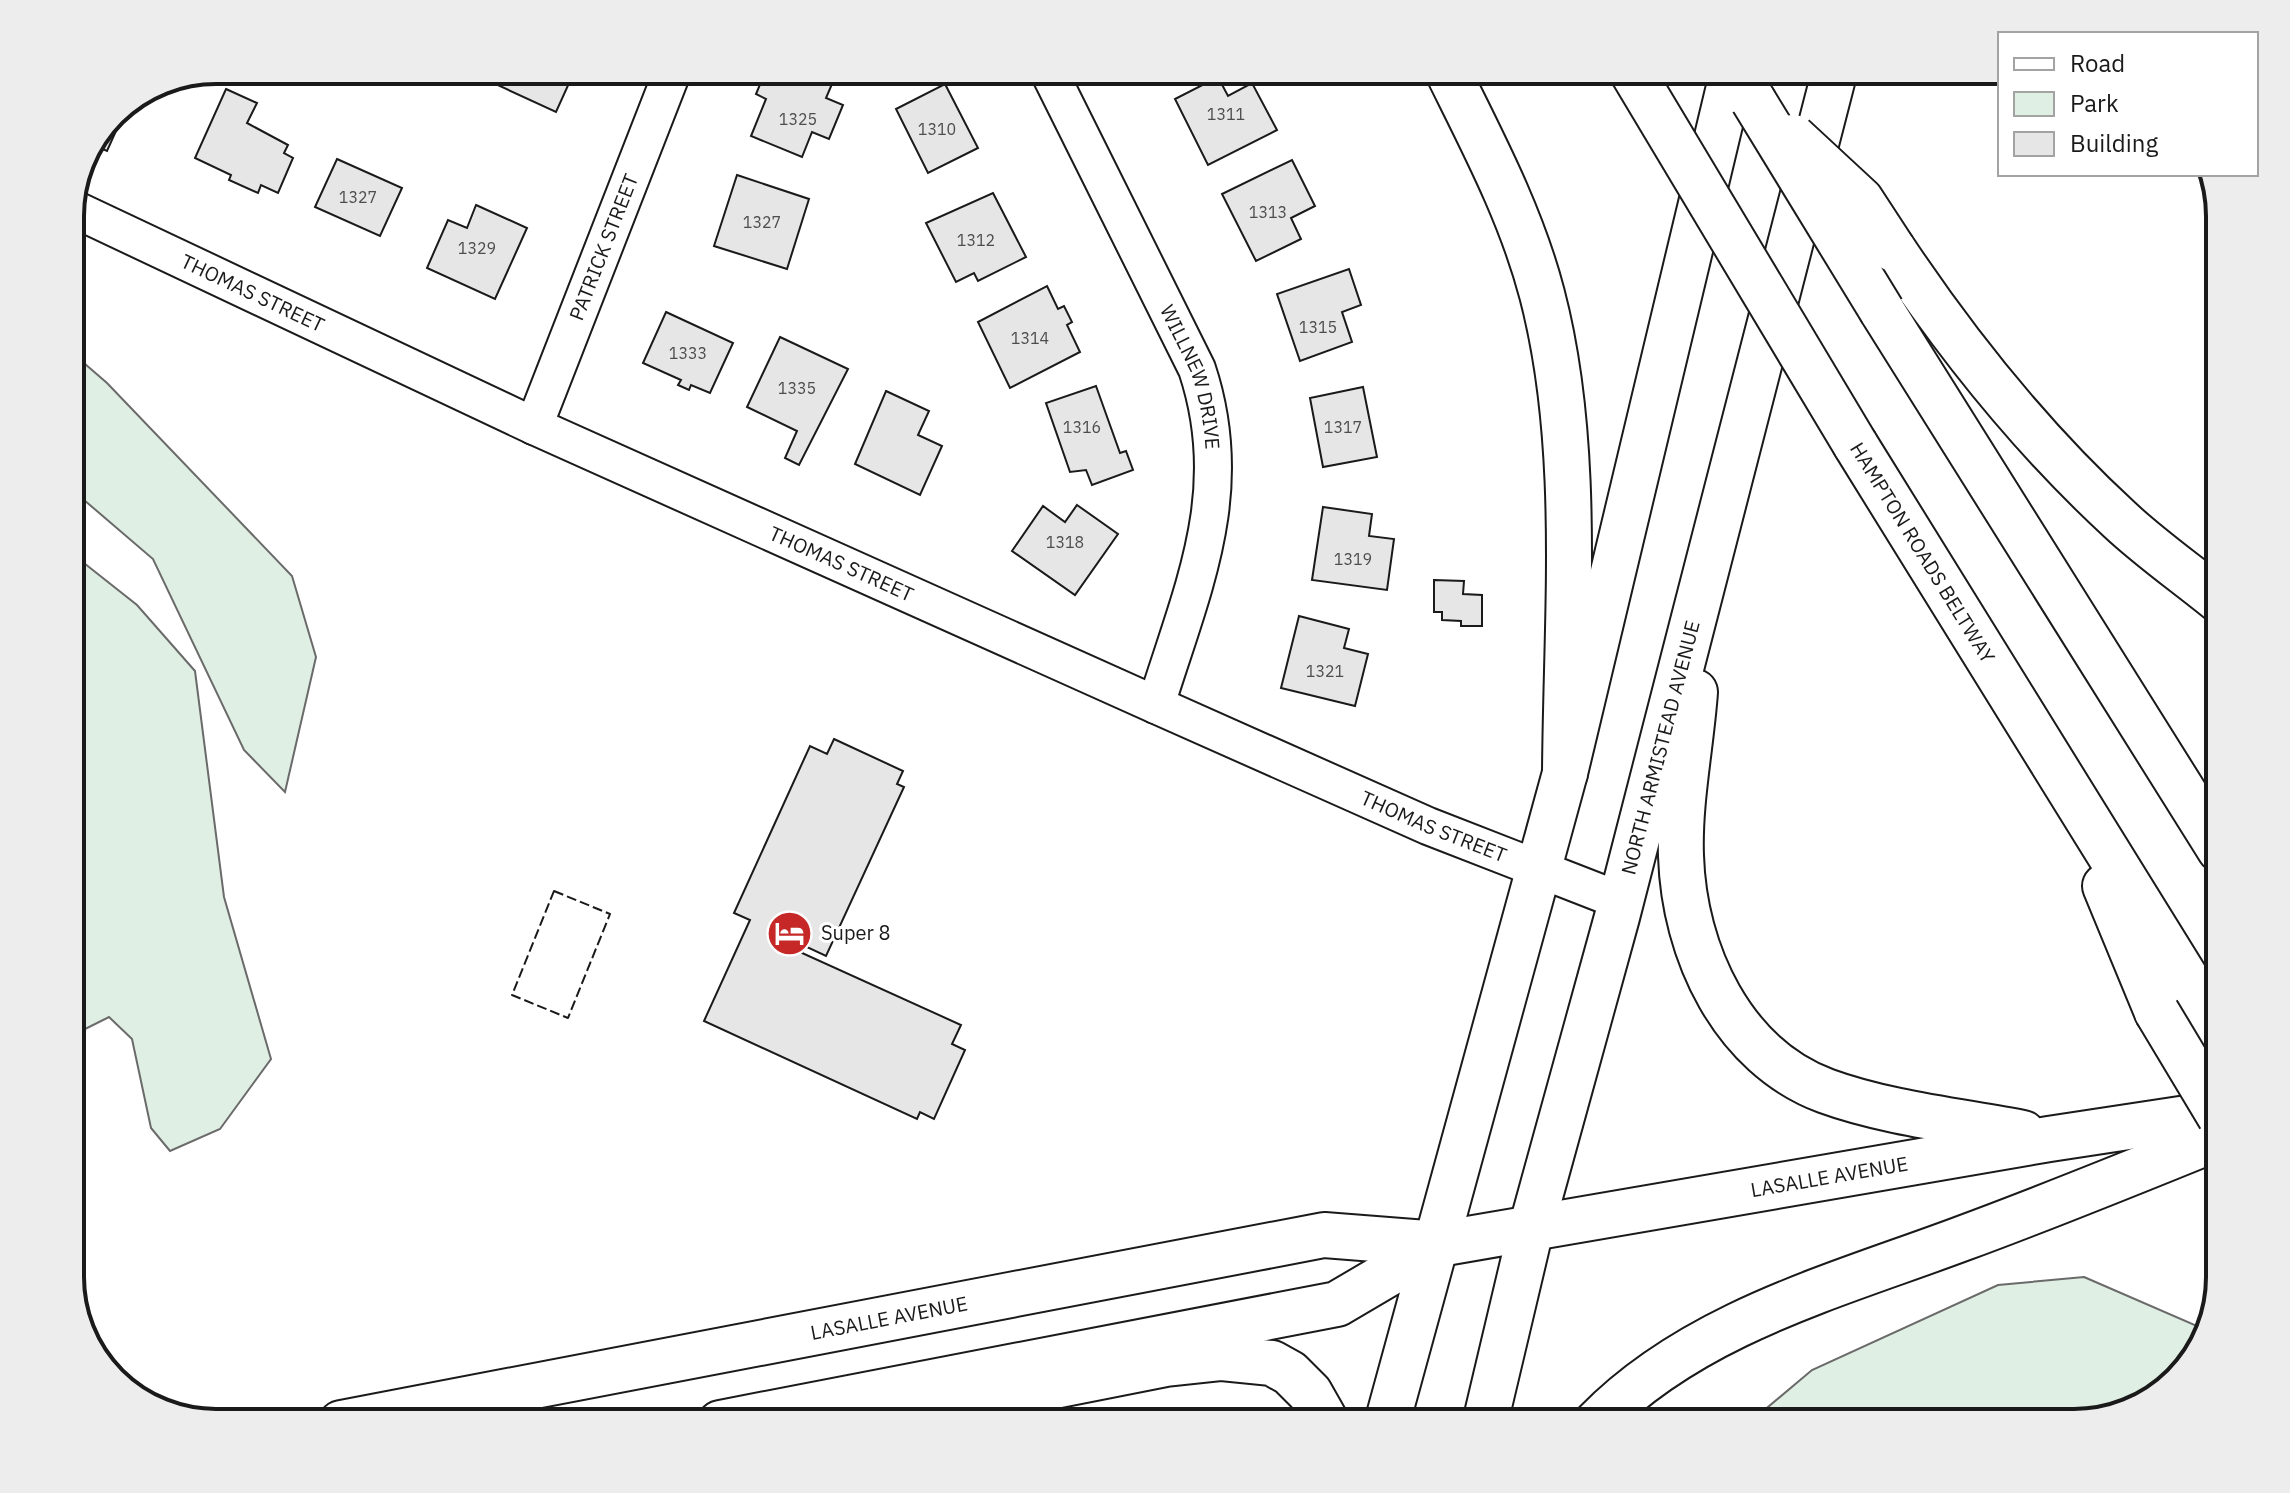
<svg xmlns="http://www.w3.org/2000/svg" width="2290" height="1493" viewBox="0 0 2290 1493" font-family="'IBM Plex Sans',sans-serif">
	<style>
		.green { fill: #e0efe3; stroke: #6a6a6a; stroke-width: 2 }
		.building { fill: #e6e6e6; stroke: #1a1a1a; stroke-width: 2 }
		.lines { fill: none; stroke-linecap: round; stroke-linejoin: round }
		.street-casing { stroke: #1a1a1a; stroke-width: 40 }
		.secondary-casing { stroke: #1a1a1a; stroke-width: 48 }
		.primary-casing { stroke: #1a1a1a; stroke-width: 48 }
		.highway-casing { stroke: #1a1a1a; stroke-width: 48 }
		.street { stroke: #fff; stroke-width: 36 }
		.secondary { stroke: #fff; stroke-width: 44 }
		.primary { stroke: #fff; stroke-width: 44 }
		.highway { stroke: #fff; stroke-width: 44 }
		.highway-bridge-casing { stroke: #1a1a1a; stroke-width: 48; stroke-linecap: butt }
		.highway-bridge { stroke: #fff; stroke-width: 44 }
		.fence { stroke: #1a1a1a; stroke-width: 2; stroke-dasharray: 10 4; stroke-linecap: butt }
		.labels { text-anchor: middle; stroke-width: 6; stroke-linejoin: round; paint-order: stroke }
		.number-label { font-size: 16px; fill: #4d4d4d }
		.street-label { font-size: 20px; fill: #1a1a1a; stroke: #fff }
		.poi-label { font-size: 20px; fill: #1a1a1a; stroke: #fff; text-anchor: start }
		.rim { fill: none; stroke: #1a1a1a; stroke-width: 4 }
	</style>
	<rect width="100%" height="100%" fill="#fff"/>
	<g class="green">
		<polygon points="70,351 107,383 292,576 316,657 285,792 244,750 153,559 70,488"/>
		<polygon points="70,552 137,605 195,671 224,897 271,1059 220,1129 170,1151 151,1128 132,1039 109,1017 83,1030 70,1066"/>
		<polygon points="2084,1277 2204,1329 2196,1358 2146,1404 2074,1423 1749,1423 1812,1370 1998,1285"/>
	</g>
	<g class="building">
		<polygon points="494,70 575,70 556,112 489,81"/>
		<polygon points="766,70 838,70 826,98 843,105 829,139 812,132 802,157 751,136 766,99 756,94"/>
		<polygon points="1218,77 1228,96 1252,83 1277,130 1208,165 1175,99"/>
		<polygon points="945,84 978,148 928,173 896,109"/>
		<polygon points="226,89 257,103 247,123 288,145 284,153 293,158 278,193 261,185 258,193 229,180 231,175 195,158"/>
		<polygon points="129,102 107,151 98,147 113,113"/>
		<polygon points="337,159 402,188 380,236 315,207"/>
		<polygon points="1292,160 1315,206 1291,218 1301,239 1256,261 1222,194"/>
		<polygon points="737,175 809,199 787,269 714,246"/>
		<polygon points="993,193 1026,257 978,281 974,273 956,282 926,223"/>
		<polygon points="476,205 527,228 495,299 427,268 448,220 467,228"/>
		<polygon points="1349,269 1361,305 1342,312 1352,342 1300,361 1277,294"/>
		<polygon points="1047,286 1058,309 1064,306 1072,322 1067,325 1080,352 1010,388 978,322"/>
		<polygon points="666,312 733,343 710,393 691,385 689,390 678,385 681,380 643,363"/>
		<polygon points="780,337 848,369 799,465 785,458 797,431 747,407"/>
		<polygon points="1096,386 1120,453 1126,451 1133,470 1092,485 1086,470 1070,472 1046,403"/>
		<polygon points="1363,387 1377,457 1323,467 1310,398"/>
		<polygon points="886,391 929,411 918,435 942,446 920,495 855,464"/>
		<polygon points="1077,505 1118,534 1075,595 1012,551 1043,506 1065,522"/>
		<polygon points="1323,507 1372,514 1369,536 1394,539 1387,590 1312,580"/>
		<polygon points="1434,580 1464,581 1463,594 1482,595 1482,626 1461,626 1461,621 1442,620 1442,612 1434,612"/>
		<polygon points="1299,616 1349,629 1344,648 1368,654 1355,706 1281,688"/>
		<polygon points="834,739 903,771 897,784 904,787 826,956 805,946 802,953 961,1025 952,1044 965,1050 934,1119 920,1112 917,1119 704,1021 750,920 734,913 810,746 827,754"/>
	</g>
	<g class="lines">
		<defs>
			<g id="street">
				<path id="s1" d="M1048,70L1197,369C1238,492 1192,589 1156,705"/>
				<path id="s2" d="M70,207L534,426L1156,705L1428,826L1621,901"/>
				<path id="s3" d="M534,426L673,70"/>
			</g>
			<g id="secondary">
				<path id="s4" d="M341,1423L1324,1235L1439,1244"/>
				<polyline points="720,1423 1337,1304 1439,1244"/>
			</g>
			<g id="primary">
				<path d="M1695,692C1691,747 1679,802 1681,856C1684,952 1732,1056 1826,1091C1886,1113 1960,1121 2023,1133"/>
				<path id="s5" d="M1439,1244L2049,1139L2220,1113"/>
				<polyline points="824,1423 938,1409 1166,1364 1222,1358 1272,1363 1290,1373 1310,1393 1327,1423"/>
				<polyline points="1387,1423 1565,773 1733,70"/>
				<path id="s6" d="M1485,1423L1531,1229L1617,917L1835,70"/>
			</g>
			<g id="highway">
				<path d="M1447,70C1483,143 1521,214 1542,294C1582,446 1566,617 1565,773"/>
				<polyline points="1734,70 1753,100"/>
				<path d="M1893,249C1959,348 2033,440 2120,520C2151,549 2187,574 2220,601"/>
				<polyline points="1882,311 2220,850"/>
				<path id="s7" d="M1855,444L2220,1033"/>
				<polyline points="2105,886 2157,1012"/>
				<path d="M1596,1423C1692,1324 1835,1286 1961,1239C2048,1207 2134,1172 2220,1137"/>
			</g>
		</defs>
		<use href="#street" class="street-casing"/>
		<use href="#secondary" class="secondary-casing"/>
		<use href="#primary" class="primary-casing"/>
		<use href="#highway" class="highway-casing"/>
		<use href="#street" class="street"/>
		<use href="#secondary" class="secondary"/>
		<use href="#primary" class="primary"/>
		<use href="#highway" class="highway"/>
		<defs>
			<g id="highway-bridge">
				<polyline points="1631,70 1855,444"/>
				<polyline points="1753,100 1882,311"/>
				<polyline points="1793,137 1861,200 1893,249"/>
				<polyline points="2157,1012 2220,1117"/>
			</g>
		</defs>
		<use href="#highway-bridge" class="highway-bridge-casing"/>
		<use href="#highway-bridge" class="highway-bridge"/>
		<polygon class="fence" points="554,891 610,914 568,1018 512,995"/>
	</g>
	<defs>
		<symbol id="hotel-disc" viewBox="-11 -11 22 22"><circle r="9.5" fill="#c62828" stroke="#fff"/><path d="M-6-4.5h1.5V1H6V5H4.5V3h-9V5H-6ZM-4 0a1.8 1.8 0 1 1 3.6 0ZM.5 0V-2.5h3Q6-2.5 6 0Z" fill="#fff"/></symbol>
	</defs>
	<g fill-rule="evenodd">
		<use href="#hotel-disc" x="764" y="908" width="51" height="51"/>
	</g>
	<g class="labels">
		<g class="number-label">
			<text x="1226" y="120">1311</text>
			<text x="798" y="125">1325</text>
			<text x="937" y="135">1310</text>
			<text x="358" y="203">1327</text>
			<text x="1268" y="218">1313</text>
			<text x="762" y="228">1327</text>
			<text x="976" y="246">1312</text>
			<text x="477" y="254">1329</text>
			<text x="1318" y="333">1315</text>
			<text x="1030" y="344">1314</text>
			<text x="688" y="359">1333</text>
			<text x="797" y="394">1335</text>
			<text x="1082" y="433">1316</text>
			<text x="1343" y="433">1317</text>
			<text x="1065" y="548">1318</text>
			<text x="1353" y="565">1319</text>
			<text x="1325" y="677">1321</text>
		</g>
		<g class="street-label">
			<text dy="7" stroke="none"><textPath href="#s3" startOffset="192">PATRICK STREET</textPath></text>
			<text dy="7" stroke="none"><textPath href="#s2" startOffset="202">THOMAS STREET</textPath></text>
			<text dy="7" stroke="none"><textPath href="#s1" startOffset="340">WILLNEW DRIVE</textPath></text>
			<text dy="7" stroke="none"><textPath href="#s7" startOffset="128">HAMPTON ROADS BELTWAY</textPath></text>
			<text dy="7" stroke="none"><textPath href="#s2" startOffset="850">THOMAS STREET</textPath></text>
			<text dy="7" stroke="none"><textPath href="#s6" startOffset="698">NORTH ARMISTEAD AVENUE</textPath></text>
			<text dy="7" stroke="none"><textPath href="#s2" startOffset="1498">THOMAS STREET</textPath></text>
			<text dy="7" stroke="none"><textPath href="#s5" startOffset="396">LASALLE AVENUE</textPath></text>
			<text dy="7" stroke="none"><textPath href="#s4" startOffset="558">LASALLE AVENUE</textPath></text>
		</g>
		<g class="poi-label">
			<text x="821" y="940">Super 8</text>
		</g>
	</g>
	<path d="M0 0H2290V1493H0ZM216 84H2074A132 132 0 0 1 2206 216V1277A132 132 0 0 1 2074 1409H216A132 132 0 0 1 84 1277V216A132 132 0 0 1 216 84Z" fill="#ededed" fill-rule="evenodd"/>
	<path class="rim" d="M216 84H2074A132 132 0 0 1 2206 216V1277A132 132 0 0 1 2074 1409H216A132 132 0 0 1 84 1277V216A132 132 0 0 1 216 84Z"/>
	<rect x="1998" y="32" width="260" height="144" fill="#ffffff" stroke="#a3a3a3" stroke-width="2"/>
	<rect x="2014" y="58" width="40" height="12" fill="#ffffff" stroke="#a3a3a3" stroke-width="2"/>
	<text x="2070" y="72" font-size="24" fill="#1a1a1a">Road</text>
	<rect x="2014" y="92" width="40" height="24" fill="#e0efe3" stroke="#a3a3a3" stroke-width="2"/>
	<text x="2070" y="112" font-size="24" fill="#1a1a1a">Park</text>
	<rect x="2014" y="132" width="40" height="24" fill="#e6e6e6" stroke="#a3a3a3" stroke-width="2"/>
	<text x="2070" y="152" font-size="24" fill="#1a1a1a">Building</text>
</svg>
